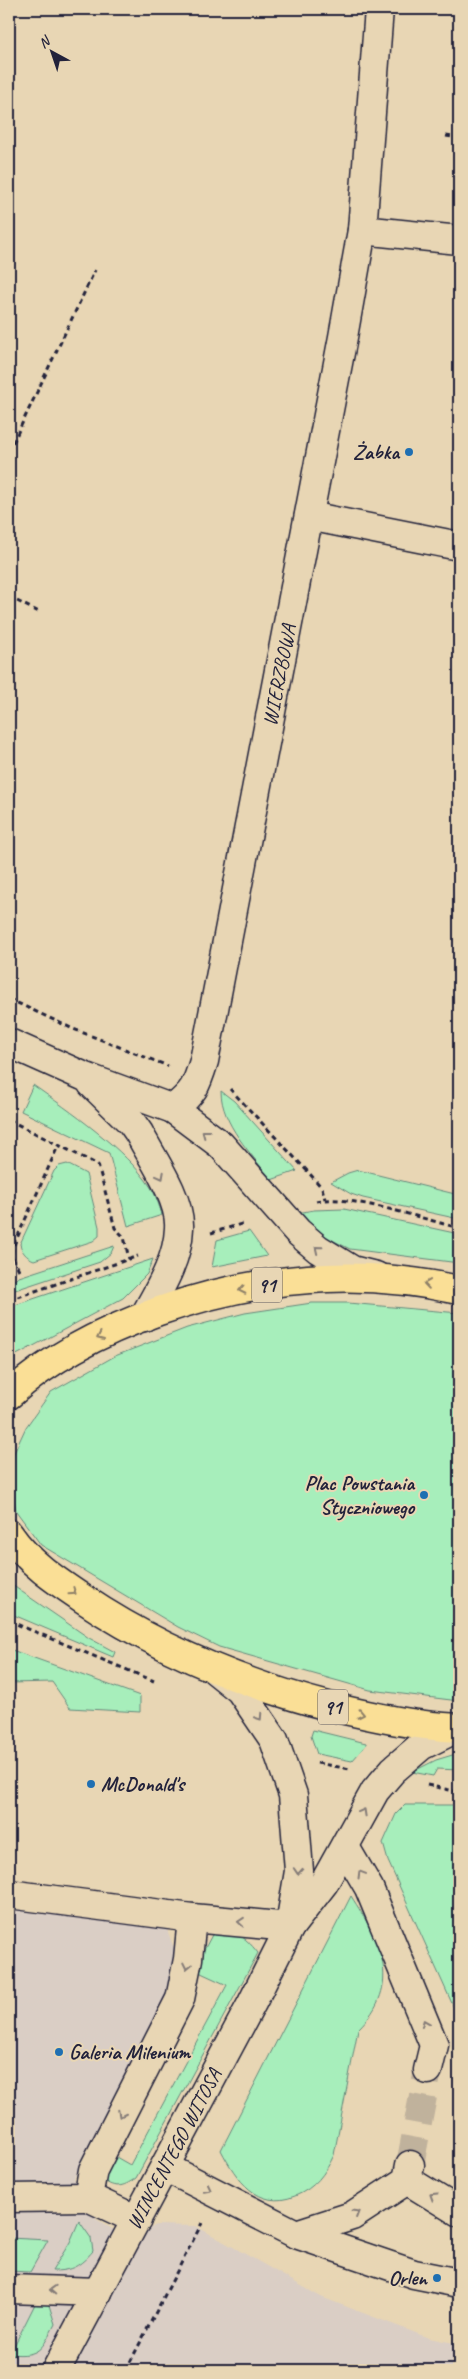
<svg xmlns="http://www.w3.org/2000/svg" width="468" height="2379" viewBox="0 0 468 2379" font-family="Caveat,sans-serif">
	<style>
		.built { fill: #dacec5 }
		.green { fill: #a7eebb; stroke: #64887b }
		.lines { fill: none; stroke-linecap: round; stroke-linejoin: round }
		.minor-tunnel { stroke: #c0b29c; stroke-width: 28; stroke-dasharray: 28 14; stroke-linecap: butt }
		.minor-casing { stroke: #22223b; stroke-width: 31 }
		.major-casing { stroke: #22223b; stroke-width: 31 }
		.path { stroke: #22223b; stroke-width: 3; stroke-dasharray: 5 4; stroke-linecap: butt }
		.minor { stroke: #e8d6b4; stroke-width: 28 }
		.major { stroke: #fadf96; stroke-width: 28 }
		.oneway { stroke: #857c78 }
		.oneway2 { stroke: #8e8068 }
		.poi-dot { fill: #1f6fb2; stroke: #e8d6b4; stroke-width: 2 }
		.labels { text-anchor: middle; stroke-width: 4; stroke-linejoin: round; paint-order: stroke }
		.shield { fill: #e8d6b4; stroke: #5d585f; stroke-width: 1 }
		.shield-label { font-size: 20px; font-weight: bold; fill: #22223b }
		.poi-label { font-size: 21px; font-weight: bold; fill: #22223b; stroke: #e8d6b4; text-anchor: end }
		.street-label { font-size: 21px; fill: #22223b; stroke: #e8d6b4 }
	</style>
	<rect width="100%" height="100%" fill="#e8d6b4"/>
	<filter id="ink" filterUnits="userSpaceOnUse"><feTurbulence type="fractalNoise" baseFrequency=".02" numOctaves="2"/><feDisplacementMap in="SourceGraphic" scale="10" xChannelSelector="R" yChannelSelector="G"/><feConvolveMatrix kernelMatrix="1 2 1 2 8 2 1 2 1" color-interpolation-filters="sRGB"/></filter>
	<g filter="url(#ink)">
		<polygon class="built" points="9,1904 165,1924 178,1959 170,2009 74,2178 96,2219 130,2240 156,2225 196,2226 321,2297 429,2338 459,2344 459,2370 9,2370"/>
		<g class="green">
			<path d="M33,1085C70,1111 125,1149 150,1186C156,1195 159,1205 162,1215L128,1226L109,1153L21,1111Z"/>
			<path d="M221,1091L234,1101L297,1171L271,1180C252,1154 221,1124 221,1091Z"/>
			<path d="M67,1164L86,1174L99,1227V1236L93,1241L34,1260C26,1257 22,1252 20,1244L54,1171L59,1166Z"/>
			<polygon points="358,1170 459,1195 459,1219 363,1198 351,1194 331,1182 348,1173"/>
			<polygon points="344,1209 459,1234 459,1263 350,1249 320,1234 297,1213 314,1210"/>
			<polygon points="249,1231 267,1256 212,1267 217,1240"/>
			<polygon points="114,1246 111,1253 100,1262 9,1292 9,1283 19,1277"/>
			<polygon points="153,1259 147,1274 123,1298 9,1359 9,1308 12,1306"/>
			<polygon points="312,1303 348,1303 459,1313 459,1701 370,1690 219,1647 178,1627 41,1545 16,1511 11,1481 14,1453 26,1427 51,1392 115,1356 187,1328 245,1313"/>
			<polygon points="9,1583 89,1638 115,1652 113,1657 9,1613"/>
			<polygon points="9,1649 140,1696 140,1712 70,1708 52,1682 9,1683"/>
			<polygon points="313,1730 366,1743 366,1745 352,1761 317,1754 311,1736"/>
			<polygon points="459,1753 459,1770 437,1769 433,1776 412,1772 436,1760"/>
			<polygon points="405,1805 459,1805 459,2019 388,1861 383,1843 396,1814"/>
			<path d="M351,1896C380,1941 404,1984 358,2029L334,2155C325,2174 315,2188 295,2196C258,2211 236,2179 221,2150Z"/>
			<path d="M213,1933C237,1932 243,1934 258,1953L136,2178C122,2188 114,2189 100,2178L109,2153L130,2165L227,1985L201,1973L196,1965Z"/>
			<path d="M79,2221L91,2238L93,2251C80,2266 72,2271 52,2271L70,2242Z"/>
			<polygon points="9,2238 48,2240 30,2272 9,2271"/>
			<path d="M38,2298L48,2302L55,2324C42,2349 40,2357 10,2354Z"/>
		</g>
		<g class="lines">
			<polyline class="minor-tunnel" points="410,2165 428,2070"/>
			<defs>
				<g id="minor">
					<polyline points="362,230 459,240"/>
					<polyline points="309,516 459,546"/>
					<polyline points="9,1043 83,1076 173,1109 221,1145 298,1232 318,1249 352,1270 376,1276"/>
					<path d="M92,1084L132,1123L139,1133C152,1158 181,1199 179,1228C178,1260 159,1290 144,1317"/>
					<path d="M173,1109C194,1092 196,1087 204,1061L343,337L362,230L379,9"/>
					<polyline points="215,1670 240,1690 274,1740 293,1795 299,1871 290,1925"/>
					<polyline points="345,1847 369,1888 434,2045 428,2070"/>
					<polyline points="9,1894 192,1918 290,1927"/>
					<polyline points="165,2167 296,2234 352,2216 407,2180 410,2165"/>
					<polyline points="407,2180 459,2212"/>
					<polyline points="9,2198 88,2197"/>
					<polyline points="137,2220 88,2197 93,2170 180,1999 188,1959 192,1918"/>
					<polyline points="296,2234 414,2274 459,2283"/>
					<polyline points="9,2289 98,2292"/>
					<polyline points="56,2370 252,2003 290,1927 324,1883 375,1791 393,1770 421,1746 457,1728"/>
				</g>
				<g id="major">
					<path d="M9,1395C87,1324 222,1282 327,1278C371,1276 416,1281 459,1290"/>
					<path d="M9,1534C28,1562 55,1580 82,1598C159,1650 243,1684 332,1707C374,1717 416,1726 459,1728"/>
				</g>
			</defs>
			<use href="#minor" class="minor-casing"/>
			<use href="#major" class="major-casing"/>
			<g class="path">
				<polyline points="446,136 459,138"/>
				<polyline points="9,451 95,270"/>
				<polyline points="9,597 39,612"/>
				<polyline points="9,999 71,1028 168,1066"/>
				<polyline points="230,1089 310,1174 322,1188 325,1199"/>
				<polyline points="9,1120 98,1165 115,1228 124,1237 129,1259"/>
				<path d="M316,1201C350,1194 423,1219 459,1228"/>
				<polyline points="211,1233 245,1223"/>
				<polyline points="19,1270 12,1256 13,1247 59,1144"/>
				<polyline points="9,1300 138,1256"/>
				<polyline points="9,1621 154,1681"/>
				<polyline points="317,1763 350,1769"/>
				<polyline points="427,1785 459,1792"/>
				<polyline points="126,2370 202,2223"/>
			</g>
			<use href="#minor" class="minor"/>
			<use href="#major" class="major"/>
		</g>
		<defs><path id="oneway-chevron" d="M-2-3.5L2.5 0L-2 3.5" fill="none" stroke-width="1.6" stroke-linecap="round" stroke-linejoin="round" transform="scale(1.25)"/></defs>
		<g class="oneway">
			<use href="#oneway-chevron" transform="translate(205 1133) rotate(-143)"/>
			<use href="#oneway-chevron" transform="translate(161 1176) rotate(62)"/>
			<use href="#oneway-chevron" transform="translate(318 1249) rotate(-141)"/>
			<use href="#oneway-chevron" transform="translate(259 1717) rotate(57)"/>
			<use href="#oneway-chevron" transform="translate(363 1812) rotate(-61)"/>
			<use href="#oneway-chevron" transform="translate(298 1871) rotate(94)"/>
			<use href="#oneway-chevron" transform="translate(361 1874) rotate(-121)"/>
			<use href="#oneway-chevron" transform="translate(241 1922) rotate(-175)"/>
			<use href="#oneway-chevron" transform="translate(187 1966) rotate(102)"/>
			<use href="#oneway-chevron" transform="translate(425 2023) rotate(-112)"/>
			<use href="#oneway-chevron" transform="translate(121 2114) rotate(117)"/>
			<use href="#oneway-chevron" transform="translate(208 2189) rotate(27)"/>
			<use href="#oneway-chevron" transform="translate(433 2196) rotate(-148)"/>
			<use href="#oneway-chevron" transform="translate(356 2213) rotate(-31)"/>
			<use href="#oneway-chevron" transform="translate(53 2290) rotate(-178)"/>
		</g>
		<g class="oneway2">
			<use href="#oneway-chevron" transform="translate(427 1284) rotate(-172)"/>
			<use href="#oneway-chevron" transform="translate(242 1290) rotate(168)"/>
			<use href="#oneway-chevron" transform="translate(100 1337) rotate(156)"/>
			<use href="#oneway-chevron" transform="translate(73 1592) rotate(34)"/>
			<use href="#oneway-chevron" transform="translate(361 1714) rotate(12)"/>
		</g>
	</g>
	<g class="poi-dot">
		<circle cx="409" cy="452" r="5"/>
		<circle cx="424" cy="1495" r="5"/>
		<circle cx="91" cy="1784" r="5"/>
		<circle cx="59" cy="2052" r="5"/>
		<circle cx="437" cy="2278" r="5"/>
	</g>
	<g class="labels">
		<g class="shield">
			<rect x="252" y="1267.5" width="30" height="35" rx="4"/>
			<rect x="318" y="1689.5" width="30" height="35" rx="4"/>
		</g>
		<g class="shield-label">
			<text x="267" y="1292">91</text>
			<text x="333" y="1714">91</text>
		</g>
		<g class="poi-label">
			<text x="399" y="459">Żabka</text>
			<text x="414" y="1490">Plac Powstania<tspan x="414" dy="24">Styczniowego</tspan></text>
			<text x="101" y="1791" text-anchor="start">McDonald's</text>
			<text x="69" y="2059" text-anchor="start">Galeria Milenium</text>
			<text x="427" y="2285">Orlen</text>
		</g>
		<g class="street-label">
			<text transform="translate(279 675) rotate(-79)" y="7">WIERZBOWA</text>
			<text transform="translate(174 2149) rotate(-62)" y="7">WINCENTEGO WITOSA</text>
		</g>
	</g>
	<rect width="468" height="2379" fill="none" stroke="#e8d6b4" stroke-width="30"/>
	<rect x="15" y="15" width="438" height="2349" fill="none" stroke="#22223b" stroke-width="2" filter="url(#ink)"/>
	<g transform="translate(52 52) rotate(320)" stroke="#e8d6b4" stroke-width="4" paint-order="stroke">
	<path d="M0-4L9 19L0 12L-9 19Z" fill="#22223b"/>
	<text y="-8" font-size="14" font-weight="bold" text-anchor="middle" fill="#22223b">N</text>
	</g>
</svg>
